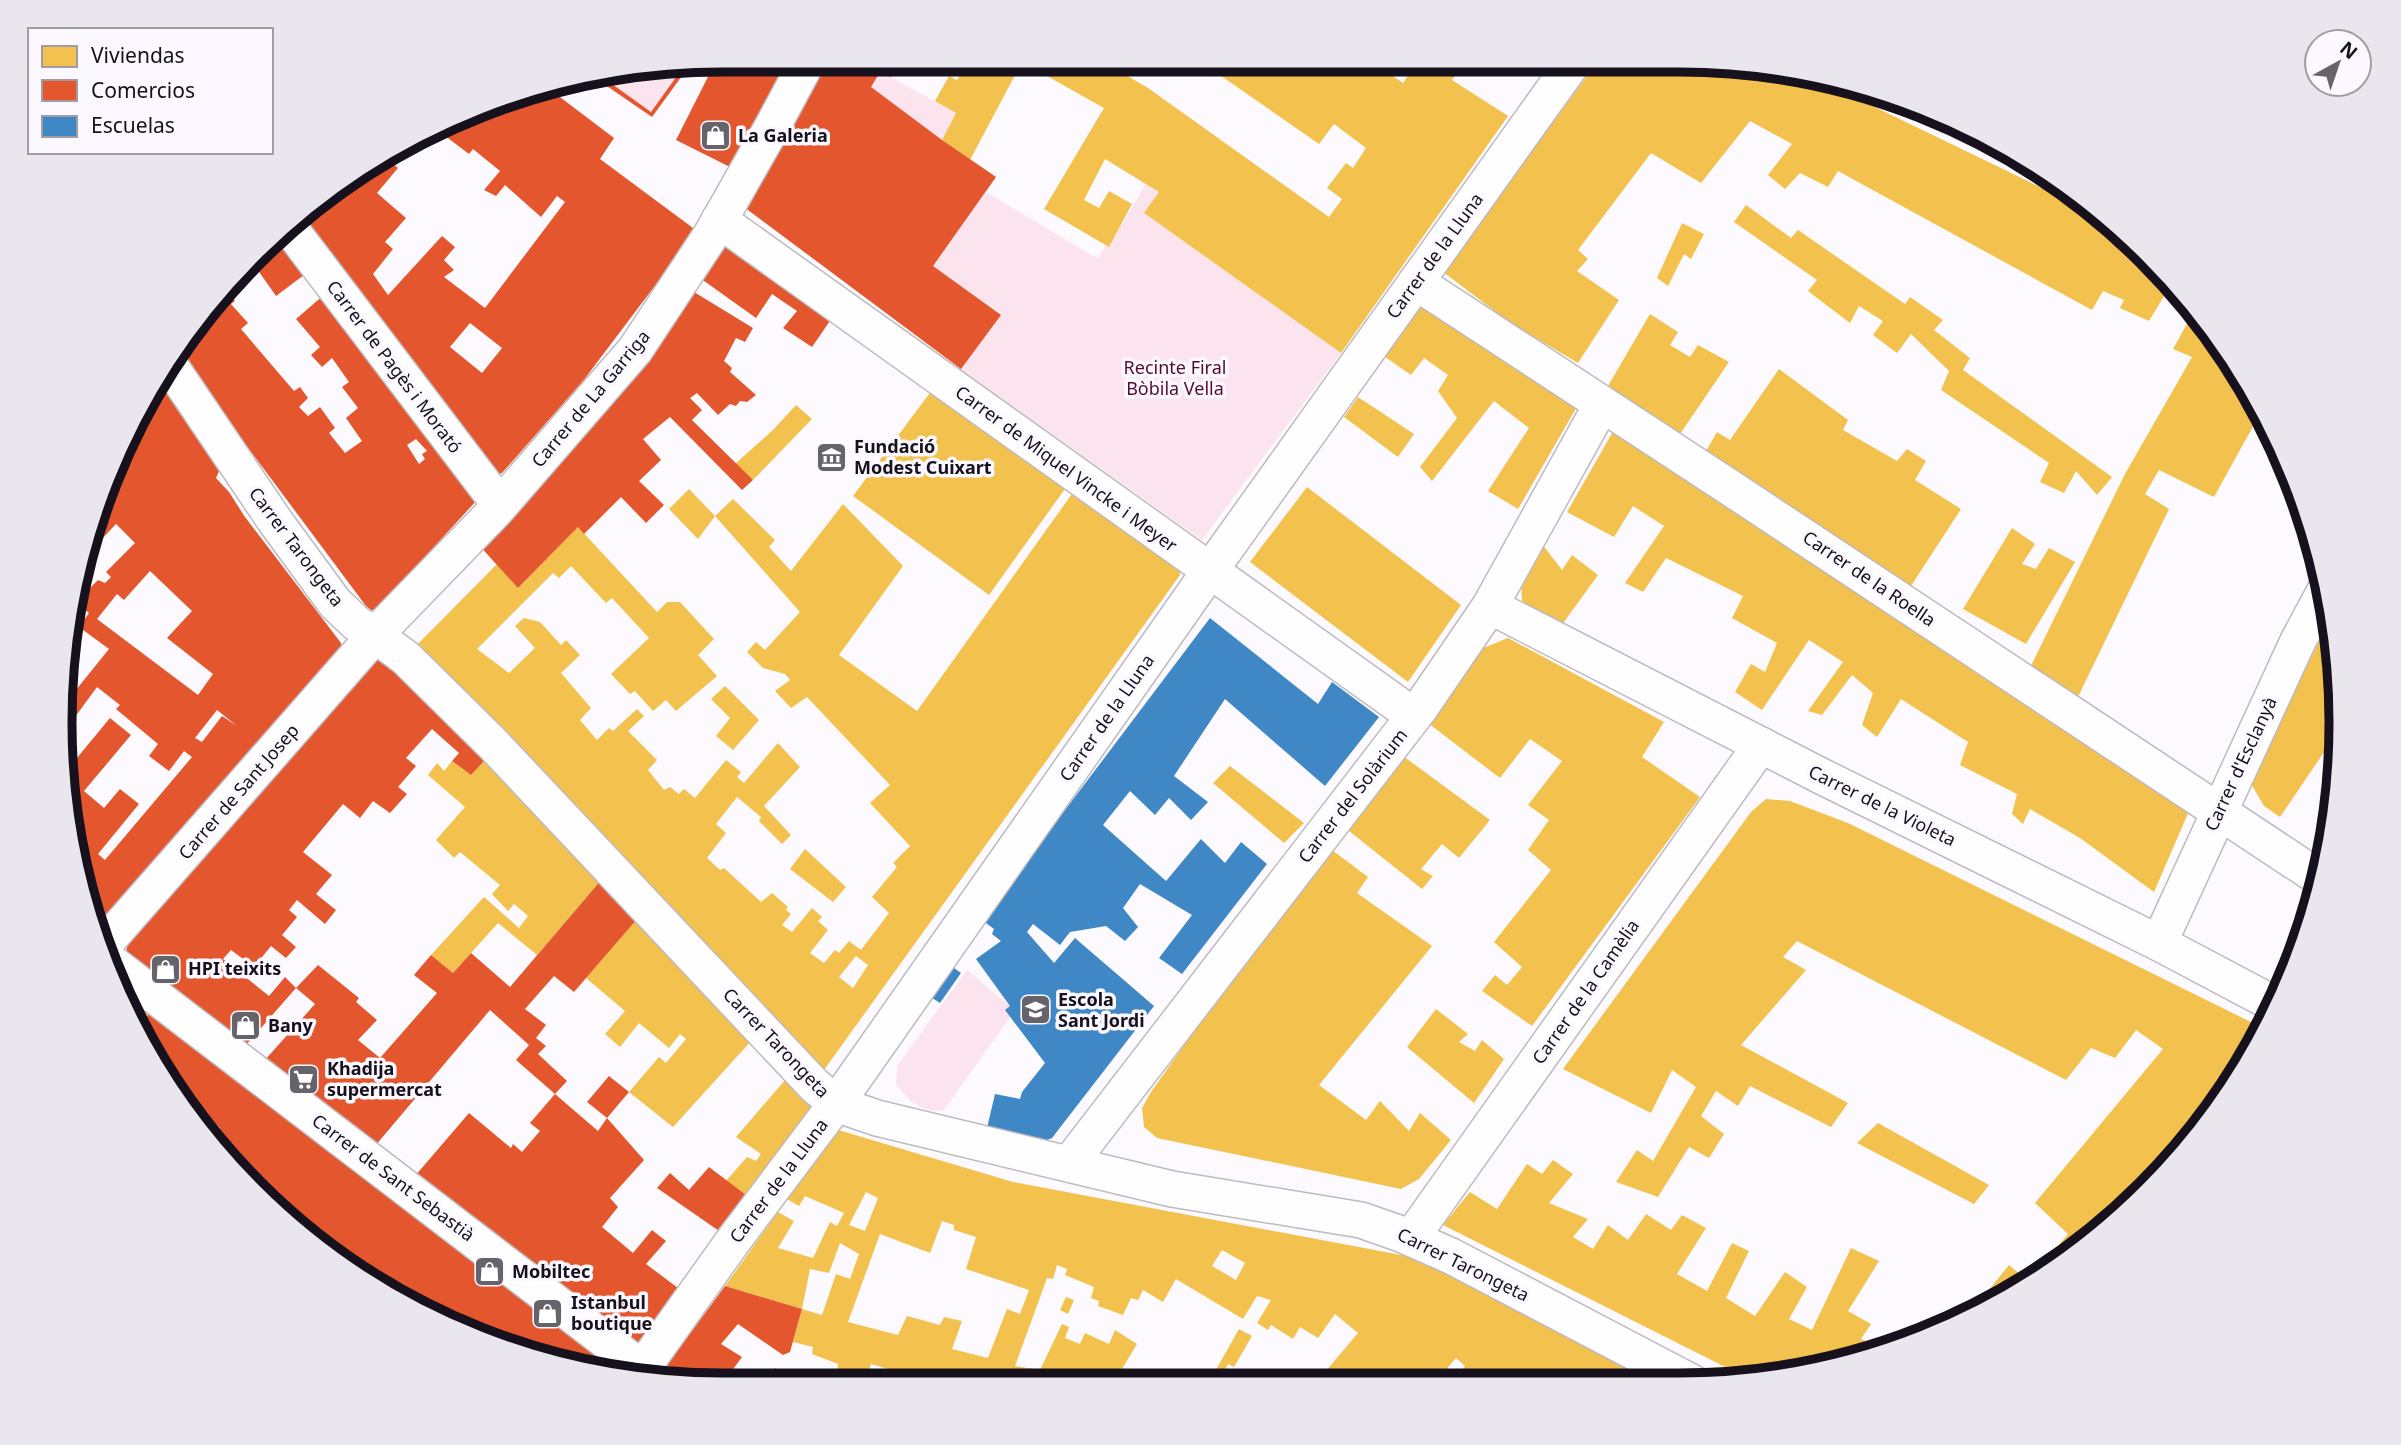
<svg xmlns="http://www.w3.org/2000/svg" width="2401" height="1445" viewBox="0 0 2401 1445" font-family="'Noto Sans',sans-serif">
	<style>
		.green { fill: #fbe4ee }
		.homes { fill: #f2c14e; fill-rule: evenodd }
		.shops { fill: #e4572e; fill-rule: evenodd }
		.schools { fill: #3f88c5 }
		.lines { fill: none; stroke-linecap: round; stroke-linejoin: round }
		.street-casing { stroke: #bdbac1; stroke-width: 38 }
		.street { stroke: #fffeff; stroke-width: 35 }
		.labels { text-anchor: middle; stroke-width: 7; stroke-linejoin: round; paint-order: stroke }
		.poi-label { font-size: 18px; font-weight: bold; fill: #16111c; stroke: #fbf9ff; text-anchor: start }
		.street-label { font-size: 18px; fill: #16111c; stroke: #fbf9ff }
		.park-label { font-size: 18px; fill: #570a31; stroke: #fbf9ff }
		.rim { fill: none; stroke: #16111c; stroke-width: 9 }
	</style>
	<rect width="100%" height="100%" fill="#fcfafe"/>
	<g class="green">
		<polygon points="819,60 859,60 956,113 942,140 996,177 986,192 1098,259 1106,245 1109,247 1146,183 1159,192 1145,214 1341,353 1202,540 961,369 744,207"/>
		<polygon points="684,66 651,112 607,81 608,78"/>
		<path d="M967,970L1010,1006L1005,1010L1010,1017L944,1110C922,1114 908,1100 896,1084L897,1066Z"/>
	</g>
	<g class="homes">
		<polygon points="968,60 978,60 983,63 985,60 1100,60 1148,88 1329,217 1342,199 1327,188 1346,163 1353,168 1366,148 1334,124 1319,144 1198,60 1369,60 1403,83 1418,61 1466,61 1452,80 1508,116 1341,353 1144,213 1159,192 1105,159 1084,200 1099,208 1109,191 1132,204 1109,247 1044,209 1104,108 1022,62 970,160 942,140 956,113 935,101 949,76 957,80"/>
		<polygon points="1598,61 1722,61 1821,81 2104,218 2148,254 2154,262 2151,265 2159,268 2172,283 2149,321 2120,308 2124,300 2103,291 2092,310 1838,171 1828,187 1800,173 1785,189 1768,175 1792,144 1750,121 1701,183 1651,153 1578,250 1588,259 1577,271 1619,300 1578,363 1512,324 1443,272"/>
		<polygon points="1746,205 1791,238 1798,230 1905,304 1910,297 1943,320 1934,330 1970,358 1963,370 2112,477 2097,495 2076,471 2064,493 2040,482 2049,463 1941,390 1949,371 1911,334 1897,353 1873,335 1883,321 1859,306 1850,323 1808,291 1817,280 1734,222"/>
		<polygon points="1682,223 1704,234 1691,259 1684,254 1668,286 1657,278"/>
		<polygon points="1420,302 1578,405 1518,509 1488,491 1529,428 1494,401 1432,481 1420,467 1457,418 1438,391 1448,375 1424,358 1411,375 1385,357"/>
		<polygon points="2194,311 2230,354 2261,412 2214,497 2159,470 2145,494 2169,509 2075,703 2028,672 2125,474 2192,357 2173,349"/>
		<polygon points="1650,314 1678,332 1670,345 1690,357 1698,345 1729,362 1680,434 1608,386"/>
		<polygon points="1779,369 1848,420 1843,430 1897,461 1907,449 1926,461 1915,480 1961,509 1911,586 1705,453 1717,432 1730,440"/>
		<polygon points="932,390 1067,486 989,595 853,496"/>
		<polygon points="1358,397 1414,434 1398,457 1344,417"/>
		<polygon points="796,405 812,419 753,480 735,464 773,430"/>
		<polygon points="1615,428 2189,811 2154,892 2080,838 2030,809 2023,824 2012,814 2017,794 1960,765 1968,742 1901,699 1877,737 1862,725 1873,693 1852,675 1822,715 1808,711 1843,662 1809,640 1762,710 1735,692 1751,664 1765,672 1777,643 1732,618 1743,596 1666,558 1643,592 1625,583 1664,526 1633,506 1614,537 1567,512"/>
		<polygon points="1307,487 1461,605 1408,682 1250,562"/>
		<polygon points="689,489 715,516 698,539 669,509"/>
		<path d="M1074,491L1179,564L1180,575L824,1070H817L416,646L497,564L518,588L578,527L657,612L667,602H680L714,639L698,655L717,676L676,711L666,700L653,711L635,691L630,694L611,674L649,638L612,598L606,603L571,566L559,578L553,573L477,649L509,673L535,648L515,626L524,618L540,622L561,645L566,640L580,655L561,673L591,708L580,720L597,740L609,728L613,731L637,709L644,716L628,731L657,760L648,770L664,790L670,787L679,794L684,789L695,798L726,760L741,772L737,777L744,783L778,743L800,767L764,806L791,835L782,844L759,821L761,817L737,797L716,824L726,833L707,858L720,870L724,868L761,902L772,893L788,907L786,910L791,914L782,925L792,932L812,908L822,917L818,921L828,930L810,953L824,963L835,950L839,953L849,941L861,950L889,913L872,897L897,867L893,863L910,846L870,803L890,785L807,697L791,708L775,691L790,680L785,674L763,668L747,652L756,642L765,650L800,612L715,516L733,499L775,540L769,547L791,571L843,504L903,566L839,655L917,711ZM856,956L868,965L853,988L839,977Z"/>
		<polygon points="2012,528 2035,544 2022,564 2036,569 2049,548 2075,562 2026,644 1963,609"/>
		<polygon points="1542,544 1562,570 1572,555 1598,575 1561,626 1522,602 1521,577"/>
		<polygon points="2331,617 2341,731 2339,730 2280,817 2264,806 2250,782 2259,755 2296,688"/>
		<polygon points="1508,638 1664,722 1642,757 1700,797 1532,1026 1482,991 1495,975 1507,985 1522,967 1494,942 1551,870 1528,850 1549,820 1528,805 1562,761 1530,739 1500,778 1424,720 1481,649"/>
		<polygon points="725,686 759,720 733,750 716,736 730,718 711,699"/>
		<polygon points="1403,756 1490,820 1459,858 1442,844 1421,869 1433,876 1422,889 1344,827"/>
		<polygon points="486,759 602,879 537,955 498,923 453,973 431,955 484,897 519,928 528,916 514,904 508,911 492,894 500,885 460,852 454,858 436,840 465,807 428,775 437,763 444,771 452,761 471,775"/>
		<polygon points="1230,766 1304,823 1284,843 1213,783"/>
		<polygon points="1766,799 1790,801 1848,823 2263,1028 2230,1091 2116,1221 2010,1297 1968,1316 2009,1265 2028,1281 2068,1234 2035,1203 2163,1049 2136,1030 2115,1058 2091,1048 2066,1080 1797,941 1783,957 1806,970 1741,1045 1848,1103 1831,1127 1750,1086 1738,1106 1716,1091 1701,1116 1724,1134 1709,1158 1689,1147 1658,1197 1616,1182 1637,1150 1653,1161 1696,1087 1672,1070 1651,1113 1563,1069 1751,812"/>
		<polygon points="2331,827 2329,852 2328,854 2318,846"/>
		<polygon points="805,849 846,887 833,902 790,869"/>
		<polygon points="1332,850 1368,877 1357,893 1432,946 1319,1085 1366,1120 1380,1101 1409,1131 1420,1113 1451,1140 1419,1179 1401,1189 1157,1138 1144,1127 1142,1108 1151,1092 1236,972"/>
		<polygon points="638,918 752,1040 673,1127 629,1092 659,1057 666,1063 686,1039 680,1034 669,1048 639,1023 620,1047 605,1034 625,1011 586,978"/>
		<polygon points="124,990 152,1011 141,1023"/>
		<polygon points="1436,1009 1468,1034 1459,1042 1475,1051 1482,1040 1504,1059 1474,1103 1407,1047"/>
		<polygon points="786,1079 815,1109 750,1198 726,1181 747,1157 756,1161 761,1154 736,1137"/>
		<polygon points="1878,1123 1989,1185 1974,1204 1857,1143"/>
		<path d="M835,1129L1013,1182L1417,1258L1658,1384H1451L1465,1366L1456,1358L1443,1373L1450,1378L1445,1384H1416L1404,1374L1394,1384H1384L1381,1382L1379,1384H1315L1358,1333L1335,1314L1318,1338L1300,1327L1293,1339L1271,1325L1268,1330L1257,1323L1271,1300L1257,1296L1243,1319L1176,1279L1163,1302L1143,1290L1138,1300L1131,1298L1123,1315L1098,1306L1099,1301L1091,1298L1094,1287L1065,1275L1067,1269L1057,1265L1053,1279L1047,1278L1015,1366L1040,1370L1062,1324L1069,1327L1065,1338L1080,1344L1085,1333L1109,1344L1115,1330L1137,1344L1113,1384H1082L1063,1378L1059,1384H1025L1001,1375L995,1384H939L871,1364L867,1379L837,1373L838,1364L812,1354L813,1347L793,1342L802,1309L822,1315L836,1274L850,1279L859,1254L840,1243L829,1273L810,1269L802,1309L725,1286L778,1212L794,1221L778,1248L813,1258L830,1222L837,1226L844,1213L805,1196L799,1206L785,1198ZM866,1192L878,1198L865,1231L849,1225ZM942,1221L954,1225V1230L976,1237L966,1269L1029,1290L1020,1314L1007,1309L988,1358L952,1349L962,1321L944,1317L940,1325L907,1316L898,1335L848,1322L880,1234L930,1253ZM1222,1250L1245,1263L1236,1280L1212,1266Z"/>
		<polygon points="1553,1160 1573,1174 1549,1203 1588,1219 1573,1237 1593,1249 1608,1225 1628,1240 1646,1214 1671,1230 1682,1215 1706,1228 1677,1274 1707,1291 1732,1243 1749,1251 1726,1298 1755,1316 1785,1272 1807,1287 1789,1319 1812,1330 1851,1248 1879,1261 1848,1311 1871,1324 1861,1339 1889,1351 1749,1379 1443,1225 1470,1192 1497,1209 1527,1164 1542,1174"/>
		<polygon points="1066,1297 1074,1300 1068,1314 1060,1310"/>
		<polygon points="1239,1329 1252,1336 1234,1367 1228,1364 1218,1384 1208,1384"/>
	</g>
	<g class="shops">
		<polygon points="722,60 787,60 732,168 676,140 716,61"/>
		<polygon points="819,60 899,60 891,77 880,72 871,87 942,140 996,177 933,266 1001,315 961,369 744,207"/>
		<polygon points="690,65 652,117 598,80 605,79 651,112 684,66"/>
		<path d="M548,88L614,138L600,159L693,228L663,275L583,381L502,473L491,477L296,219L319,196L388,160L398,168L377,193L406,218L385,242L393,249L373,274L388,295L442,236L455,247L444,260L454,270L444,277L485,308L565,202L557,196L541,217L505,185L496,196L484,190L500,171L473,149L469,154L440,132L510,95ZM470,323L502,348L482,373L450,347Z"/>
		<polygon points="724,234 834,315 812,347 783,328 797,311 772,294 756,318 700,278"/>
		<polygon points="280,235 308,272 276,296 253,263"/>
		<path d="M226,289L235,301L231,304L248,323L241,329L294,391L300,387L308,398L299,407L308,416L320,407L335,428L329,433L345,453L362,441L346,418L358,408L342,387L349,382L332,358L322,367L311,355L320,347L296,319L325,294L478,499L376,610H371L366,606L178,354L196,319ZM416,439L427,451L422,454L425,459L419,464L407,445Z"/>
		<polygon points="694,292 753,328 745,342 736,338 724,361 732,368 730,372 756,395 747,402 740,401 736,406 730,404 718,415 697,393 690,398 702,410 692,420 753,480 742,490 670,417 643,439 661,460 639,481 664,505 646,523 621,497 584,534 578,527 518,588 477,543"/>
		<path d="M164,380L224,460L216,478L229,492L245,517L341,643L342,649L94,931L67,770L110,718L131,735L84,791L104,808L120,789L139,804L98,854L105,860L192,757L184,751L169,771L149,756L158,744L116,709L120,705L97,687L75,717L63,706L109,649L79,627L89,613L79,605L80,598L98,580L105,583L111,577L106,572L135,543L116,524L99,542L91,534L95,510ZM150,571L192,611L167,638L213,674L198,695L97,619L117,594L124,600ZM217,710L237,726L222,716L202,742L195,738Z"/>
		<polygon points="378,655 486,759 471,775 452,761 459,753 432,729 406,758 416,766 398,787 407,794 390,813 373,801 360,818 343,804 303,852 332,875 316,894 336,910 325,924 297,900 289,910 297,917 282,935 296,947 286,958 271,946 254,967 231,950 223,959 269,996 285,977 296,988 246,1045 126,952 129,939"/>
		<polygon points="602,879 638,918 574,992 554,976 525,1009 546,1025 536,1038 546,1046 538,1054 567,1081 555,1094 516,1060 529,1045 490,1010 375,1146 264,1061 315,1004 296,988 318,965 359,998 356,1002 377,1020 358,1040 380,1058 437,993 414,975 431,955 453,973 471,953 510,987"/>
		<polygon points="152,1011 615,1368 615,1371 509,1350 354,1274 282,1206 283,1205 241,1168 244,1165 211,1139 220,1128 210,1118 200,1129 196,1126 141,1023"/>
		<polygon points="609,1076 629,1092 607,1118 587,1102"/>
		<polygon points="555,1094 598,1131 607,1118 644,1160 610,1198 618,1207 602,1227 633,1253 652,1230 666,1241 646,1264 682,1291 641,1347 415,1176 469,1113 511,1148 513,1144 522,1152 540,1131 530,1123"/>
		<polygon points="709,1167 750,1198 722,1233 657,1188 670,1173 689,1190"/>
		<polygon points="725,1286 802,1309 790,1352 783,1355 738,1324 721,1344 742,1357 722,1384 694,1384 667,1365"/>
		<polygon points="775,1368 794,1384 765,1384"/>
	</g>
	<g class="schools">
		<polygon points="1210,618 1318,704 1332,682 1379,717 1325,786 1225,699 1174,776 1208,802 1191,820 1169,798 1155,815 1130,791 1103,825 1166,881 1201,839 1225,863 1241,842 1267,864 1182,974 1159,958 1192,915 1140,884 1123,908 1138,927 1125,941 1106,926 1070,932 1060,945 1033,924 1027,932 1054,963 1075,938 1154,1006 1052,1138 1047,1140 987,1128 995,1094 1020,1099 1022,1092 1045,1063 1005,1010 1010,1006 976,959 1001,941 992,934 994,929 982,920"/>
		<polygon points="950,965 961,973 940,1003 929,996"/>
	</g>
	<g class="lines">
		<defs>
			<g id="street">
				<polyline points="719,220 1414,716"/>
				<polyline points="289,227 500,505"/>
				<polyline points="1416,282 1732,489 2321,879"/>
				<polyline points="171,367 275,521 335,603 356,623 375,635 406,658 493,744 814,1085 836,1104 877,1118 1172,1189 1361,1220 1401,1234 1451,1256 1695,1384"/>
				<polyline points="1490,606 1821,776 2159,943 2276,1005"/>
				<polyline points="2159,943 2298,641 2327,587"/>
				<polyline points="101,948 375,635 497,509 635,350 711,235 770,131 808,60"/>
				<polyline points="108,960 644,1370"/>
				<polyline points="1069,1164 1421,707 1490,606 1602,404"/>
				<polyline points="1411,1238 1761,745"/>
				<polyline points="643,1377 649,1359 733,1241 836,1104 1209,572 1574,61"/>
			</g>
		</defs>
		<use href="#street" class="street-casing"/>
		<use href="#street" class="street"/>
	</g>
	<defs>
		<symbol id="shop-square" viewBox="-11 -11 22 22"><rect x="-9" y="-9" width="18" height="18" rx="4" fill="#66636b" stroke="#fbf9ff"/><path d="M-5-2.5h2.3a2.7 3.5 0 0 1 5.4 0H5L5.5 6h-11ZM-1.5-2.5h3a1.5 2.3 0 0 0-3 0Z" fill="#fff"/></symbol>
		<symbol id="museum-square" viewBox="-11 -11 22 22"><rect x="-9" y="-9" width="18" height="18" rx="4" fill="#66636b" stroke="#fbf9ff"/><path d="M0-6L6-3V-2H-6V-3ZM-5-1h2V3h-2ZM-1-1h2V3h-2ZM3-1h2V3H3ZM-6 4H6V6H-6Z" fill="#fff"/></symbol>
		<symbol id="school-square" viewBox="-11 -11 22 22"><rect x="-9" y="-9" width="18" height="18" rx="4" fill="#66636b" stroke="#fbf9ff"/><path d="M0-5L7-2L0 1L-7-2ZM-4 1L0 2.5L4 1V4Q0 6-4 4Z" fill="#fff"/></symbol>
		<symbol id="supermarket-square" viewBox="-11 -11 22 22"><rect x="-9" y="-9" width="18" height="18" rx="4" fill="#66636b" stroke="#fbf9ff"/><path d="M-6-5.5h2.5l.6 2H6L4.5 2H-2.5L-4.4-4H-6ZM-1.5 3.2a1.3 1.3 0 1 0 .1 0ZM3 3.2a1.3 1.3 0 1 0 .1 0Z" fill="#fff"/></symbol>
	</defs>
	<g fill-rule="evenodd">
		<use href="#shop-square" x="698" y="118" width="35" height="35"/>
		<use href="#museum-square" x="814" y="440" width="35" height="35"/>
		<use href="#shop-square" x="148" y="952" width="35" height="35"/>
		<use href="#school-square" x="1018" y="992" width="35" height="35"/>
		<use href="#shop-square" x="228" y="1008" width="35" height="35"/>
		<use href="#supermarket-square" x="286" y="1062" width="35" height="35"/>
		<use href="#shop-square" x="472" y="1254" width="35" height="35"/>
		<use href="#shop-square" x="530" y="1296" width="35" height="35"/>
	</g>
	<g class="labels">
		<g class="poi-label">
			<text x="738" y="142">La Galeria</text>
			<text x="854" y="453">Fundació<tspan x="854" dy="21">Modest Cuixart</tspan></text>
			<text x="188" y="975">HPI teixits</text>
			<text x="1058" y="1006">Escola<tspan x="1058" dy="21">Sant Jordi</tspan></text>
			<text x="268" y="1032">Bany</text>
			<text x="327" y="1075">Khadija<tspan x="327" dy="21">supermercat</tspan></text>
			<text x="512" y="1278">Mobiltec</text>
			<text x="571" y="1309">Istanbul<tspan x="571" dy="21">boutique</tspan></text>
		</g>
		<g class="street-label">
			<text transform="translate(1435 256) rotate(-54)" y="6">Carrer de la Lluna</text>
			<text transform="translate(394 367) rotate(53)" y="6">Carrer de Pagès i Morató</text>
			<text transform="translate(591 399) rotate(-50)" y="6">Carrer de La Garriga</text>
			<text transform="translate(1066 469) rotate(36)" y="6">Carrer de Miquel Vincke i Meyer</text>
			<text transform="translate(296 547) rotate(53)" y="6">Carrer Tarongeta</text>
			<text transform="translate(1869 579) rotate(34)" y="6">Carrer de la Roella</text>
			<text transform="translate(1107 718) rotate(-55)" y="6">Carrer de la Lluna</text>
			<text transform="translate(2241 764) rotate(-65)" y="6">Carrer d'Esclanyà</text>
			<text transform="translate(239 792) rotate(-49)" y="6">Carrer de Sant Josep</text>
			<text transform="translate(1353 796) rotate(-52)" y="6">Carrer del Solàrium</text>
			<text transform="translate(1882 806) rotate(26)" y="6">Carrer de la Violeta</text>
			<text transform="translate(1586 992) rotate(-55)" y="6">Carrer de la Camèlia</text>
			<text transform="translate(776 1043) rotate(46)" y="6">Carrer Tarongeta</text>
			<text transform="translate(393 1178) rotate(37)" y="6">Carrer de Sant Sebastià</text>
			<text transform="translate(779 1181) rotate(-53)" y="6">Carrer de la Lluna</text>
			<text transform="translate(1463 1265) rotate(26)" y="6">Carrer Tarongeta</text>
		</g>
		<g class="park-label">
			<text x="1175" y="374">Recinte Firal<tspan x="1175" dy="21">Bòbila Vella</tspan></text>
		</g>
	</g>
	<path d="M0 0H2401V1445H0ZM722 72H1679A650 650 0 0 1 2329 722V723A650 650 0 0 1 1679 1373H722A650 650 0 0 1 72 723V722A650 650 0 0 1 722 72Z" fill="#e9e6ed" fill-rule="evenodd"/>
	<path class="rim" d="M722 72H1679A650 650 0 0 1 2329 722V723A650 650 0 0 1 1679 1373H722A650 650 0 0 1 72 723V722A650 650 0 0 1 722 72Z"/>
	<rect x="28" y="28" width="245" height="126" fill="#fbf9ff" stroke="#9f9ca4" stroke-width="2"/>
	<rect x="42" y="46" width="35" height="21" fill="#f2c14e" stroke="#9f9ca4" stroke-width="2"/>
	<text x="91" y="63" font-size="21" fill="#16111c">Viviendas</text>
	<rect x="42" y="80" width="35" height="21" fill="#e4572e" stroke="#9f9ca4" stroke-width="2"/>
	<text x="91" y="98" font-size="21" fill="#16111c">Comercios</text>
	<rect x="42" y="116" width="35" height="21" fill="#3f88c5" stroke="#9f9ca4" stroke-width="2"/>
	<text x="91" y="133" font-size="21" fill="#16111c">Escuelas</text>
	<g transform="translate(2338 63) rotate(40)"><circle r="33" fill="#fbf9ff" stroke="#9f9ca4" stroke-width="2"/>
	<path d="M0-5L12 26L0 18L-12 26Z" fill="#66636b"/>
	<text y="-10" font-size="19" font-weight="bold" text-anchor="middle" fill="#16111c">N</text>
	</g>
</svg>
